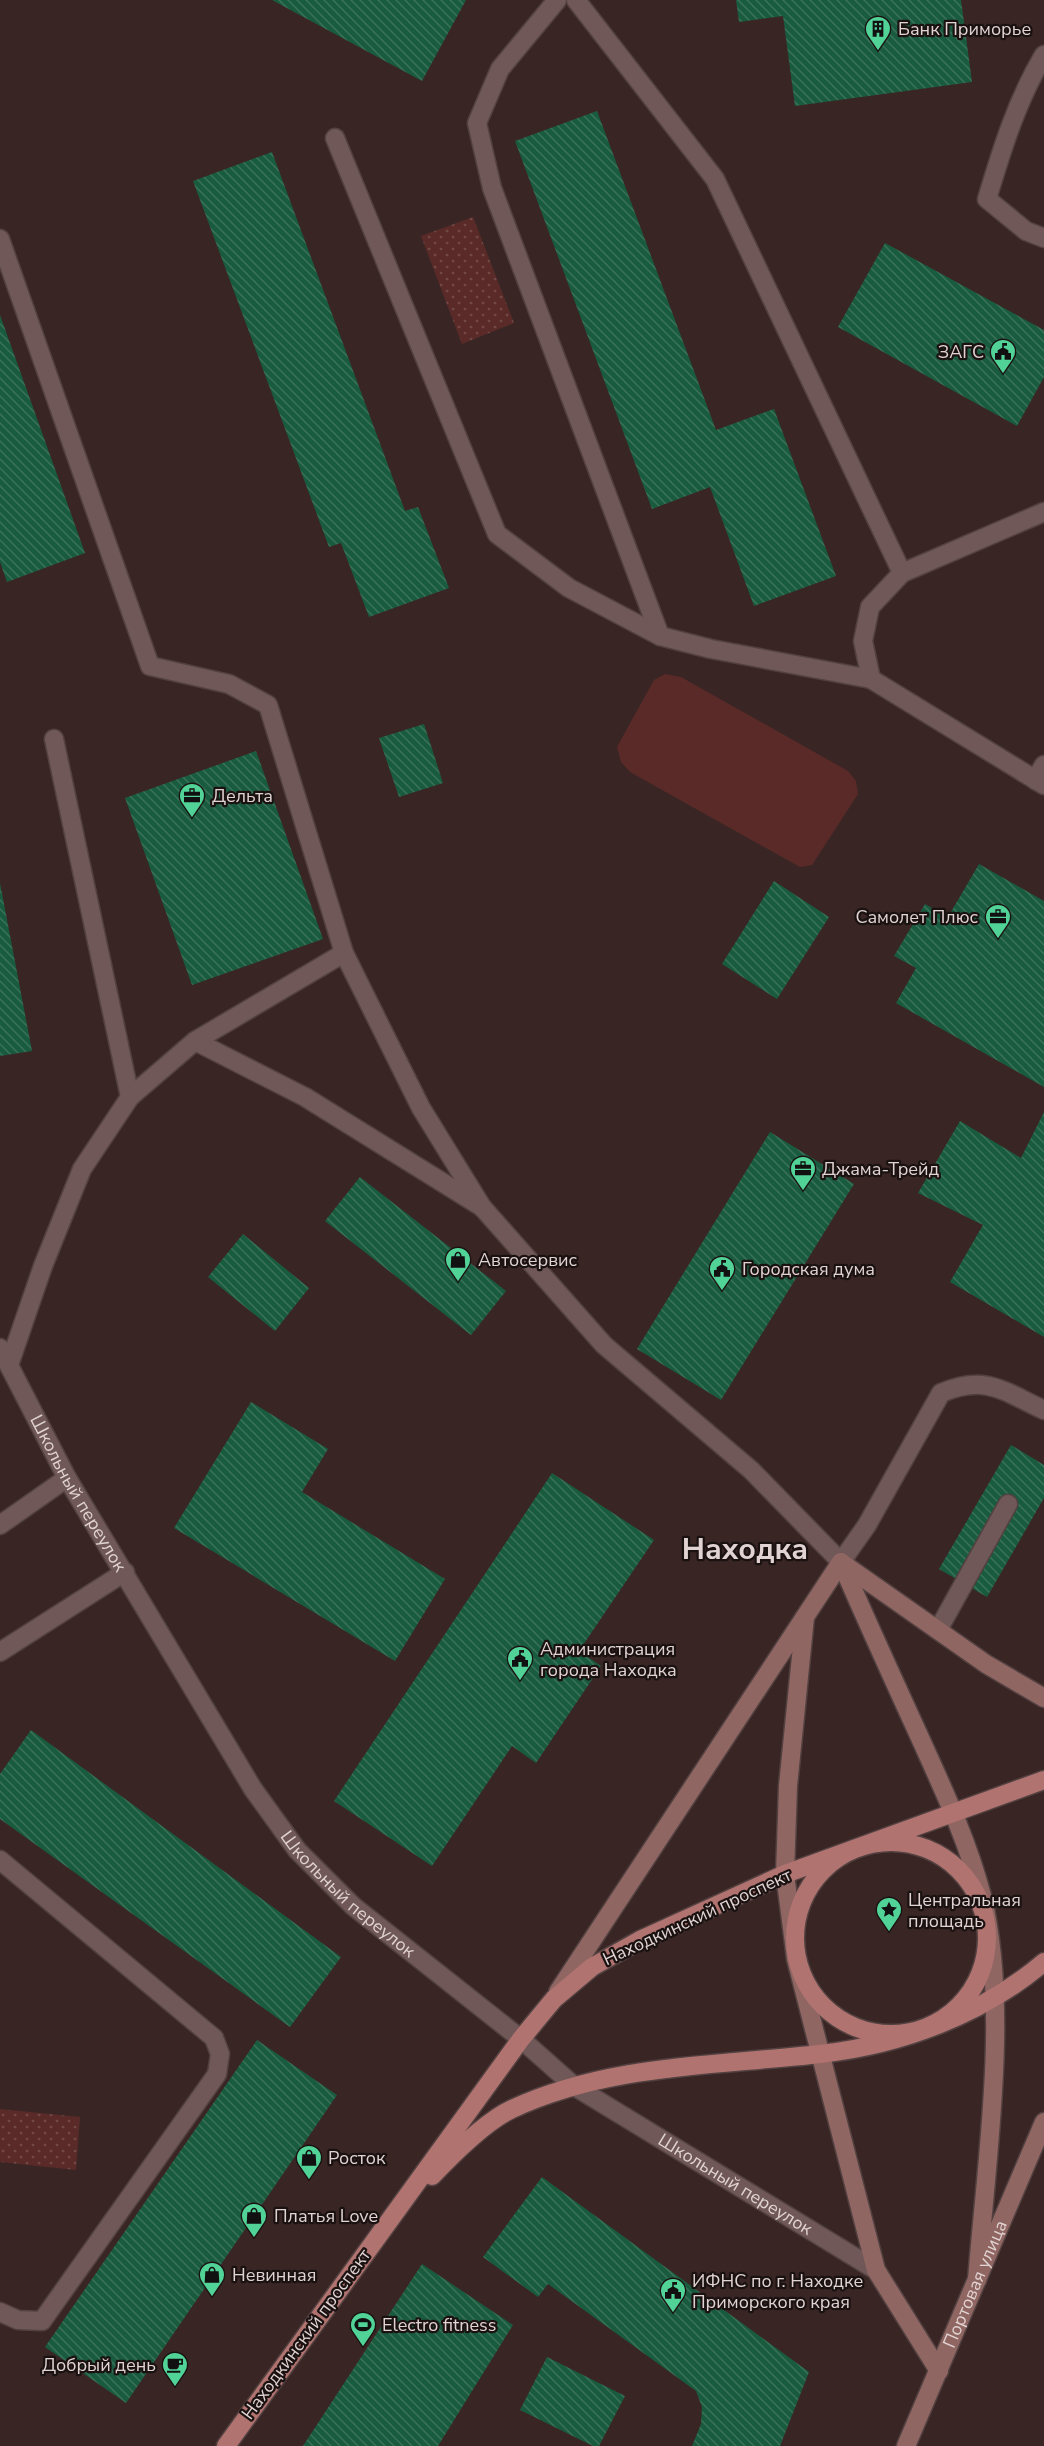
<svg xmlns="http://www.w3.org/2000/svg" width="1044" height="2446" viewBox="0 0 1044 2446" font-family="'Nunito Sans',sans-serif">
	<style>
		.grass { fill: url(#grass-dots) }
		.garden { fill: #5a2a28 }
		.building { fill: url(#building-back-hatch) }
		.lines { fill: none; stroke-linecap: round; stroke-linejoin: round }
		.lane-casing { stroke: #524140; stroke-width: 21 }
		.street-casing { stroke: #524140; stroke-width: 21 }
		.secondary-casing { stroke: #524140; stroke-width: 21 }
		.primary-casing { stroke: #524140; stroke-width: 21 }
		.lane { stroke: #6f5857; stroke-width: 18 }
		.street { stroke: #6f5857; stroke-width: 18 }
		.secondary { stroke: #906663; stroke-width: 18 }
		.primary { stroke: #b07370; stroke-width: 18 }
		.labels { text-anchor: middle; stroke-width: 4.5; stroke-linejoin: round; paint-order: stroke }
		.poi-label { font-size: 18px; fill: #e0d3d1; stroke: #1a1111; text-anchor: start }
		.street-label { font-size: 18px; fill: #e0d3d1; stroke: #1a1111 }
		.town-label { font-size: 30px; font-weight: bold; fill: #e0d3d1; stroke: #1a1111 }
	</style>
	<defs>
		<pattern id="grass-dots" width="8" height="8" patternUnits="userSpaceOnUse" patternTransform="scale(1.5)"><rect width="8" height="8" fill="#5a2a28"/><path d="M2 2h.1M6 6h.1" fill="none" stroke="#714846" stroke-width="1.8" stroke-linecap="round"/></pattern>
		<pattern id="building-back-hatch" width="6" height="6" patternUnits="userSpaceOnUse" patternTransform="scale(1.5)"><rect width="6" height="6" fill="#195b3e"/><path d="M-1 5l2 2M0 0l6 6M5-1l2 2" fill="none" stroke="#3a7259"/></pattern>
	</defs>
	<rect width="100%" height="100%" fill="#392624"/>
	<g class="grass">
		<polygon points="473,217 514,323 462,344 421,236"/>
		<polygon points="0,2109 80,2117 76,2170 0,2162"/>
	</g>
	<polygon class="garden" points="665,674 681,677 848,771 856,781 858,794 812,865 800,867 630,772 621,762 617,747 654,680"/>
	<g class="building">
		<polygon points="272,0 466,0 422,81"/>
		<polygon points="736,0 961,0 972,82 795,106 783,16 739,22"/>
		<polygon points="597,111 716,430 774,409 836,576 754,606 710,487 652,509 515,141"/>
		<polygon points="272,152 405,511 418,507 449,588 369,617 341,543 329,547 193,181"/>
		<polygon points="885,243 1044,330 1044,377 1017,426 838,327"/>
		<polygon points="0,315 85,553 7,582 0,562"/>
		<polygon points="424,724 443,783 399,797 379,738"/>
		<polygon points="256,751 323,939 192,985 125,798"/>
		<polygon points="979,864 1044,901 1044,1087 896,1003 916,968 894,956 925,904 948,917"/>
		<polygon points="774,881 829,917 777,999 722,964"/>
		<polygon points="0,883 32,1051 0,1056"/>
		<polygon points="1044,1112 1044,1337 950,1282 983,1225 918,1193 960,1121 1021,1158"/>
		<polygon points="770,1132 854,1184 721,1400 637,1349"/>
		<polygon points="360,1177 506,1291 471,1335 325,1221"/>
		<polygon points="243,1234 309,1288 275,1331 208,1277"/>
		<polygon points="251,1402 328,1449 302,1492 445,1579 395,1661 174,1528"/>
		<polygon points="1011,1445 1044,1465 1044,1498 987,1597 939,1569"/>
		<polygon points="552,1473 654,1540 579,1651 601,1666 536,1763 512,1746 432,1866 334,1801"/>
		<polygon points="31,1730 341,1957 290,2027 0,1819 0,1774"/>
		<polygon points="257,2040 337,2095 126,2403 45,2347"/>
		<polygon points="542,2177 809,2372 780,2446 692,2446 701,2424 702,2407 696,2391 548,2284 538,2297 483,2257"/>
		<polygon points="422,2264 513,2325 438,2446 303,2446"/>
		<polygon points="547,2357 625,2396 599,2446 593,2446 520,2410"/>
	</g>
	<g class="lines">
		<defs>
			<g id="lane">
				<polyline points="557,0 500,69 477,123 492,188 660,636"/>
				<polyline points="576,0 715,179 902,573"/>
				<path d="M1044,55C1017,100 1002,149 987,199L1026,231L1044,238"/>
				<polyline points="335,138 497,534 569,588 660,636 711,649 871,679"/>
				<polyline points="54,739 130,1097"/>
				<polyline points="1035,780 1044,765"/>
				<polyline points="195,1041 305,1097 482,1207"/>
				<polyline points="9,1365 43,1266 82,1169 130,1097 195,1041 344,953"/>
				<path d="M841,1562L867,1525L941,1393C986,1374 1003,1391 1044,1410"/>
				<polyline points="938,1630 1008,1504"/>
				<polyline points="0,1652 125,1572"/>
				<polyline points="0,1860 214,2038 220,2054 217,2074 42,2321 18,2320 0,2312"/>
			</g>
			<g id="street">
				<polyline points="0,239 150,666 229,684 268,705 344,953 421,1108 482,1207 604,1345 751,1470 841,1562"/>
				<polyline points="1044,512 902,573 870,607 863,641 871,679 1044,785"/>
				<path id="s1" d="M0,1348L67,1478L253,1789L297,1850L353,1906L521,2039L574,2086L876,2270"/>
				<polyline points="0,1525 67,1478"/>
			</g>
			<g id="secondary">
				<path d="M841,1562C867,1622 894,1681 921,1740C944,1791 968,1842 982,1896C1010,2009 986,2163 977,2280"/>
				<polyline points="842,1563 986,1664 1044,1698"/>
				<polyline points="805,1617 788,1786 785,1874 796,1959 876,2270 939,2371"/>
				<polyline points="558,1992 841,1562"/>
				<path id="s2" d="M906,2446L1044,2122"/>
			</g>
			<g id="primary">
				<circle cx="891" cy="1938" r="96"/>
				<path d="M432,2176C452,2155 486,2121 512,2109C609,2064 715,2066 820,2054C901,2045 982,2015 1044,1962"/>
				<polyline points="226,2446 521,2039 554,1999 592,1967 640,1940 785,1874 1044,1780"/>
			</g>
		</defs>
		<use href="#lane" class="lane-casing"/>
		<use href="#street" class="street-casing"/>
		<use href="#secondary" class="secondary-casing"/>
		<use href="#primary" class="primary-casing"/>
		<use href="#lane" class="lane"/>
		<use href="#street" class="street"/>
		<use href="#secondary" class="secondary"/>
		<use href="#primary" class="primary"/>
	</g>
	<defs>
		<symbol id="building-pin" viewBox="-11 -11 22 30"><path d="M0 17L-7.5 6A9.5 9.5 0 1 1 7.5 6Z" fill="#51d398" stroke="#1a1111"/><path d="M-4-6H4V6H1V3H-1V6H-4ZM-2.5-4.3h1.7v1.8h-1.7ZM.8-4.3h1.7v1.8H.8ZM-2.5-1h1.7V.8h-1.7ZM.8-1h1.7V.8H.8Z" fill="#111"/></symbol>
		<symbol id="civic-pin" viewBox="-11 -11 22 30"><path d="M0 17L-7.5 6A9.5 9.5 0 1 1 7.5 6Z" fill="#51d398" stroke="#1a1111"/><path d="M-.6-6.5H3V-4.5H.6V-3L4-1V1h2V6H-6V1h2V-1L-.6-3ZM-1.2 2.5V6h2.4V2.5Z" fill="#111"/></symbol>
		<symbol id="office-pin" viewBox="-11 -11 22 30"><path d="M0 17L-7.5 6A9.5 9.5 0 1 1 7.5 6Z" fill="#51d398" stroke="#1a1111"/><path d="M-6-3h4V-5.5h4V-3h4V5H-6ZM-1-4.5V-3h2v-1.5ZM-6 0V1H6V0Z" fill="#111"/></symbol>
		<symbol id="shop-pin" viewBox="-11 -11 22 30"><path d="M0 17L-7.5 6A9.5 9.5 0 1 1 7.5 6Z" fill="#51d398" stroke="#1a1111"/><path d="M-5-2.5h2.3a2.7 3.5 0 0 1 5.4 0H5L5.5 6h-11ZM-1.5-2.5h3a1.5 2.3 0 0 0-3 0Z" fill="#111"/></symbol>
		<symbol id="sight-pin" viewBox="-11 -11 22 30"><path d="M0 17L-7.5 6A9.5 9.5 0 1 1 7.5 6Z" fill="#51d398" stroke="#1a1111"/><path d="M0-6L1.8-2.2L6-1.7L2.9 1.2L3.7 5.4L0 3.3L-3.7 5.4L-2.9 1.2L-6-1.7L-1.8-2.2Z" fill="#111"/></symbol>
		<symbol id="stadium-pin" viewBox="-11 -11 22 30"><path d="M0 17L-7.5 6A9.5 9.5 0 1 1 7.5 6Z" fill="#51d398" stroke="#1a1111"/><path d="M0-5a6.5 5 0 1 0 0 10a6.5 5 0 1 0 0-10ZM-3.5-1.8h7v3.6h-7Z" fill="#111"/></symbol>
		<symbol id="cafe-pin" viewBox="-11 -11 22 30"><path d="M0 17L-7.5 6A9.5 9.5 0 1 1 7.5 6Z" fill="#51d398" stroke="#1a1111"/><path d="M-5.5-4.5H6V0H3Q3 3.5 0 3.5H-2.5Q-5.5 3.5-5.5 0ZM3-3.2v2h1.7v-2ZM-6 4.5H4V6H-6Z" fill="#111"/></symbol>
	</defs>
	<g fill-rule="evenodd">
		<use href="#building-pin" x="863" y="14" width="30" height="40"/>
		<use href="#civic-pin" x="988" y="337" width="30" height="40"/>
		<use href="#office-pin" x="177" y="781" width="30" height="40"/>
		<use href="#office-pin" x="983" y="902" width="30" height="40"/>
		<use href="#office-pin" x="788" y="1154" width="30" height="40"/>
		<use href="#shop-pin" x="443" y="1245" width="30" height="40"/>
		<use href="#civic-pin" x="707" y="1254" width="30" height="40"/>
		<use href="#civic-pin" x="505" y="1644" width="30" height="40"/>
		<use href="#sight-pin" x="874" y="1895" width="30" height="40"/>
		<use href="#shop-pin" x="294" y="2143" width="30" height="40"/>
		<use href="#shop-pin" x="239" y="2201" width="30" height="40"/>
		<use href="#shop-pin" x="197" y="2260" width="30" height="40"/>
		<use href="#civic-pin" x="658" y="2276" width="30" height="40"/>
		<use href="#stadium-pin" x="348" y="2310" width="30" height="40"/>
		<use href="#cafe-pin" x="160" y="2350" width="30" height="40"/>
	</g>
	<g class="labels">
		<g class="poi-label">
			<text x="898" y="35">Банк Приморье</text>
			<text x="984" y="358" text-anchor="end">ЗАГС</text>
			<text x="212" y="802">Дельта</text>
			<text x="978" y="923" text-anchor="end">Самолет Плюс</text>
			<text x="822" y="1175">Джама-Трейд</text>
			<text x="478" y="1266">Автосервис</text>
			<text x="742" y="1275">Городская дума</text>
			<text x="540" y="1655">Администрация<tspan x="540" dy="21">города Находка</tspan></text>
			<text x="908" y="1906">Центральная<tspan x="908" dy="21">площадь</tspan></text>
			<text x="328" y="2164">Росток</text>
			<text x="274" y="2222">Платья Love</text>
			<text x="232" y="2281">Невинная</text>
			<text x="692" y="2287">ИФНС по г. Находке<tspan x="692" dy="21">Приморского края</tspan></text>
			<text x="382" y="2331">Electro fitness</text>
			<text x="156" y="2371" text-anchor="end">Добрый день</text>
		</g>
		<g class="street-label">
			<text dy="6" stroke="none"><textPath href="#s1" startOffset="165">Школьный переулок</textPath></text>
			<text dy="6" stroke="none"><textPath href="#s1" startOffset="651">Школьный переулок</textPath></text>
			<text transform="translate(697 1917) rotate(-25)" y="6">Находкинский проспект</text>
			<text dy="6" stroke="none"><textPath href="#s1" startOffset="1137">Школьный переулок</textPath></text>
			<text dy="6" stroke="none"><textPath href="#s2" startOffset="176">Портовая улица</textPath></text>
			<text transform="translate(306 2334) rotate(-54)" y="6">Находкинский проспект</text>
		</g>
		<g class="town-label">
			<text x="745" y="1559">Находка</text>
		</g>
	</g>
</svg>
